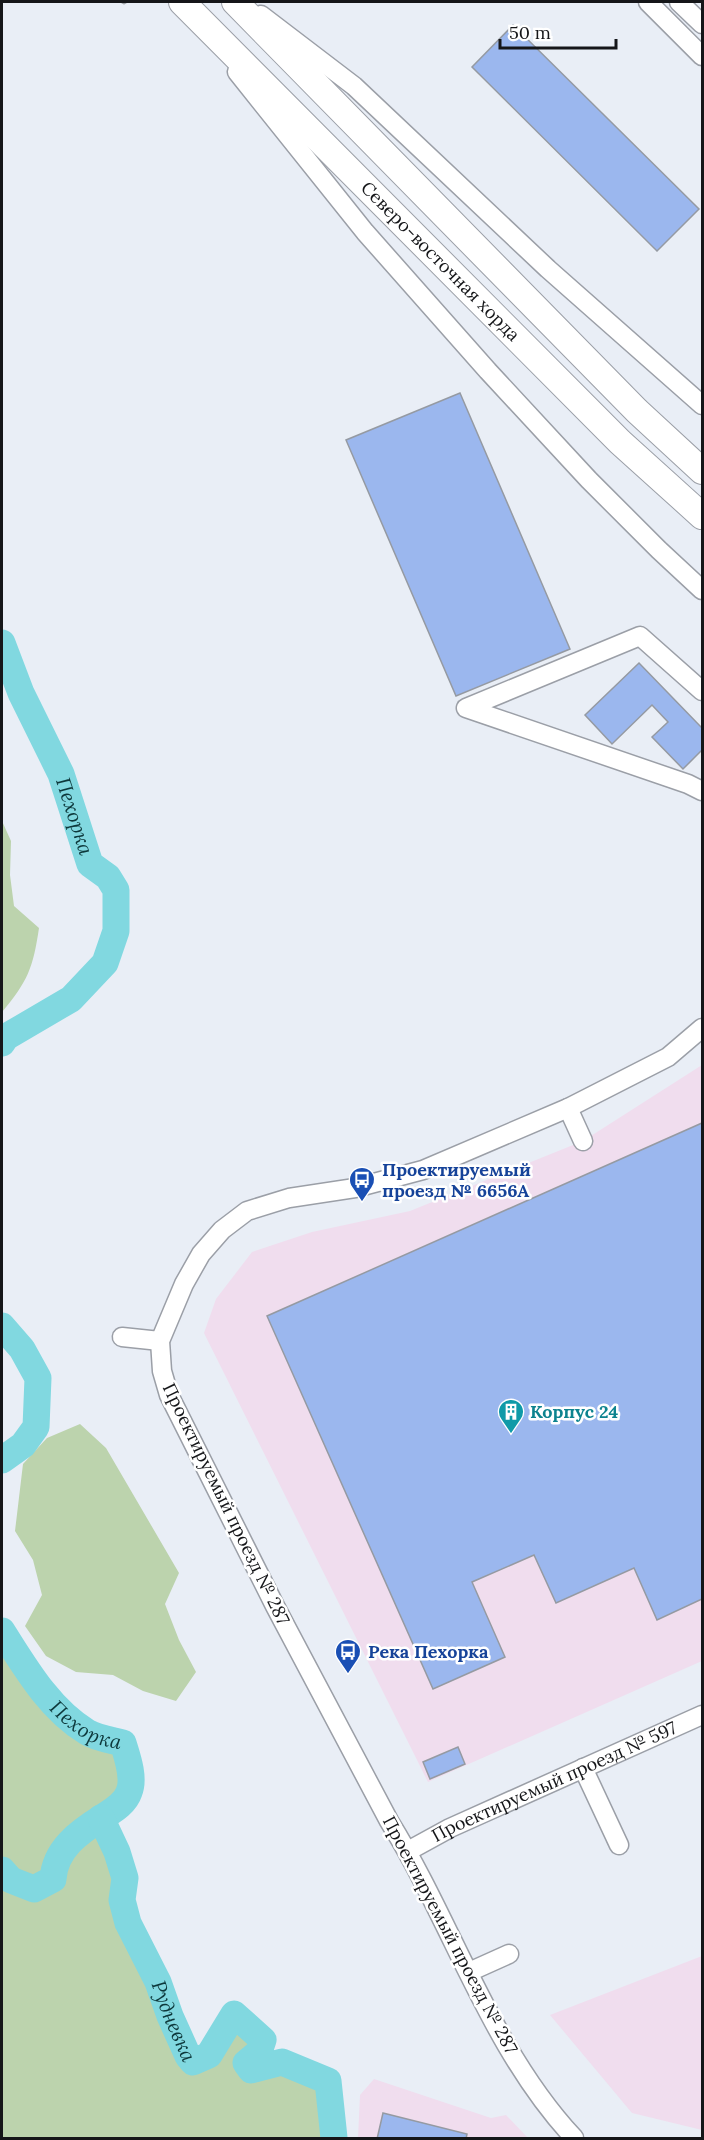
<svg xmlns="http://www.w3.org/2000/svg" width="704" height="2140" viewBox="0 0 704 2140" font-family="Lora,serif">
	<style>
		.industrial { fill: #f0ddee }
		.green { fill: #bcd3ad }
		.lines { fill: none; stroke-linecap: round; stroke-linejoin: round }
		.river { stroke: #81d8e0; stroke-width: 27 }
		.building { fill: #9bb7ee; stroke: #959aa2; stroke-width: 1.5 }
		.minor-casing { stroke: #9b9fa7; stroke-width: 21 }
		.highway-casing { stroke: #9b9fa7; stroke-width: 28 }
		.path { stroke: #9ea2a8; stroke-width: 3; stroke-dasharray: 4.5 4.5; stroke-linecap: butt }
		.minor { stroke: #fff; stroke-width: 18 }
		.highway { stroke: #fff; stroke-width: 26 }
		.labels { text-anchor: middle; stroke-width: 5; stroke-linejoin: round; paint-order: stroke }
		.street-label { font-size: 18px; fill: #151619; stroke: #fff }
		.transit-label { font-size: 18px; font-weight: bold; fill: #164399; stroke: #fff; text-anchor: start }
		.culture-label { font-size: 18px; font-weight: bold; fill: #0d838f; stroke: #fff; text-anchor: start }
		.water-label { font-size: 20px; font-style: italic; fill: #0d383b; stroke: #fff }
	</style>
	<rect width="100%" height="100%" fill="#e9eef6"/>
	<g class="industrial">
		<polygon points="702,1065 702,1661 428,1782 204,1333 216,1299 252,1252 312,1232 410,1211 583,1141"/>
		<polygon points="702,1956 702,2130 632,2113 550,2015"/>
		<polygon points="374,2079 491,2118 506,2115 528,2138 358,2138 360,2095"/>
	</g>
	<g class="green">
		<path d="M2,821L11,841L10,875L14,906L39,928C33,968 28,981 2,1012Z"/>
		<polygon points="80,1424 106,1448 179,1573 165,1604 179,1640 196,1672 176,1701 143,1691 113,1675 76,1672 46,1656 25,1626 42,1595 33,1560 15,1531 23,1464 47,1438"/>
		<path d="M2,1631C25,1667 49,1709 87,1732C96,1738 111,1740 123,1743C131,1766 137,1789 117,1808C113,1813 106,1815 101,1819L117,1852L125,1878L122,1900L128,1923L158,1982L170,2016L188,2056L193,2062L209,2054L234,2014L263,2040L259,2052L247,2063L251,2070L282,2062L328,2081L334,2138H2Z"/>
	</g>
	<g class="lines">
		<g class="river">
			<path id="s1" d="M2,643L21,693L61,774L90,864L108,877L116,890V931L105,963L71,999L6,1037L2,1043"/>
			<polyline points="2,1326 22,1349 38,1378 36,1427 23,1445 2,1460"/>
			<path id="s2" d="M2,1631C25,1667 49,1709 87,1732C96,1738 111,1740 123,1743C127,1756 135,1778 129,1792C125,1804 112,1811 103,1817C79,1832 55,1849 53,1879L34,1889L11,1880L2,1870"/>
			<path id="s3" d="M101,1818L117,1852L125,1878L122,1900L128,1923L158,1982L170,2016L188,2056L193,2062L209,2055L234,2014L263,2040L259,2052L246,2063L251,2070L282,2062L328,2081L334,2138"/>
		</g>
	</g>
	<g class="building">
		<polygon points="513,25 699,209 657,251 472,67"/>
		<polygon points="460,393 570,649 456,696 346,440"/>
		<polygon points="639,663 702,728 702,750 683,769 652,737 668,722 652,705 612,744 585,715"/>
		<polygon points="702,1123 702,1599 657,1620 634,1568 556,1603 534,1555 472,1582 505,1657 433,1689 267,1316"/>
		<polygon points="458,1747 465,1764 430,1779 423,1762"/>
		<polygon points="383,2113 467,2134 466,2139 377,2139"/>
	</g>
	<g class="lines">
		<defs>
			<g id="minor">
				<polyline points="648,2 702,56"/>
				<polyline points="679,2 702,24"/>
				<polyline points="261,15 354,86 548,269 702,405"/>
				<polyline points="237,72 365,232 488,371 589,480 659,550 702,590"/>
				<polyline points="702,691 640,636 466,708 688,784 702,791"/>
				<polyline points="568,1108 583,1141"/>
				<polyline points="122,1337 160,1341"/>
				<polyline points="583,1768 619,1845"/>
				<path id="s4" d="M408,1851L450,1828L702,1715"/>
				<polyline points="469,1972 509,1954"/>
				<path d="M574,2138C490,2048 453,1924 389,1821L275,1606L169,1395L162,1371L160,1341L184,1284L201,1254L222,1230L247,1211L289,1198L355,1188L423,1170L568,1108L668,1057L702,1028"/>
			</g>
			<g id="highway">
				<path id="s5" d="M182,2L620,442L702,516"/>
				<polyline points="235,2 637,411 702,471"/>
			</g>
		</defs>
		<use href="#minor" class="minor-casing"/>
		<use href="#highway" class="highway-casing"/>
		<polyline class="path" points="122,2 124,3 126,2"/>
		<use href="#minor" class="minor"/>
		<use href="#highway" class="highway"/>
	</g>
	<defs>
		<symbol id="bus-pin" viewBox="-11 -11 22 30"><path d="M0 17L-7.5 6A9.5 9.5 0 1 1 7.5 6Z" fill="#1a4fb4" stroke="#fff"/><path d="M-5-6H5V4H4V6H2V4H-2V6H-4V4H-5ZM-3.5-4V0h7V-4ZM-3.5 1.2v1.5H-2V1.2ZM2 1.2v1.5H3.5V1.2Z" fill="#fff"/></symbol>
		<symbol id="building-pin" viewBox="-11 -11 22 30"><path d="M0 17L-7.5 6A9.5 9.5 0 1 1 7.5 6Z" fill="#0f9aa8" stroke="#fff"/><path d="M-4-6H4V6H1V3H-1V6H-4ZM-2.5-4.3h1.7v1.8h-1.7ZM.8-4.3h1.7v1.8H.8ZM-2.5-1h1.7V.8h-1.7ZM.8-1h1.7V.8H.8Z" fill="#fff"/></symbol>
	</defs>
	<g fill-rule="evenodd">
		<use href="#bus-pin" x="347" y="1165" width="30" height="40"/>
		<use href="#building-pin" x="496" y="1397" width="30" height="40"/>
		<use href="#bus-pin" x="333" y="1637" width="30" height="40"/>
	</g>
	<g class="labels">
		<g class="street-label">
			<text dy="6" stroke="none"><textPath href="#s5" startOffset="366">Северо-восточная хорда</textPath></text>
			<text transform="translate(226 1504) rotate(64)" y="6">Проектируемый проезд № 287</text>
			<text dy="6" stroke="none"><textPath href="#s4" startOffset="162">Проектируемый проезд № 597</textPath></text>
			<text transform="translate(450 1935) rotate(62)" y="6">Проектируемый проезд № 287</text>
		</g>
		<g class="transit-label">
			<text x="382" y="1176">Проектируемый<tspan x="382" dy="21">проезд № 6656А</tspan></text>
			<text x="368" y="1658">Река Пехорка</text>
		</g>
		<g class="culture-label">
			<text x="530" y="1418">Корпус 24</text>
		</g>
		<g class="water-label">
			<text dy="7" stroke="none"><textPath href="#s1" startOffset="188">Пехорка</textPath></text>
			<text dy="7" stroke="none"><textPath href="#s2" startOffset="129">Пехорка</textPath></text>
			<text dy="7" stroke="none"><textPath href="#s3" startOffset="219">Рудневка</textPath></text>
		</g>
	</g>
	<rect width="704" height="2140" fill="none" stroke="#151619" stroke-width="6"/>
	<path d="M500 39v9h116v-9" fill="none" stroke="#151619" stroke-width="3"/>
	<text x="509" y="39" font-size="18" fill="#151619" stroke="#ffffff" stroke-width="4.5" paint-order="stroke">50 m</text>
</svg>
